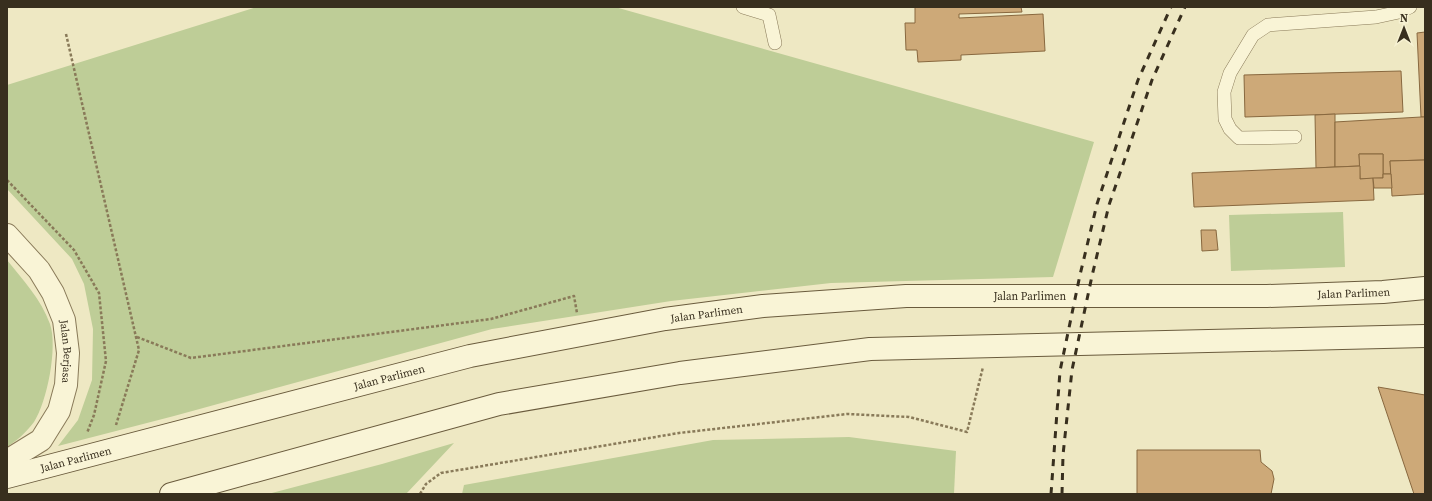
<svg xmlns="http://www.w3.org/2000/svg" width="1432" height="501" viewBox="0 0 1432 501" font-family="'Source Serif 4',serif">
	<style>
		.green { fill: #becd97 }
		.building { fill: #cda978; stroke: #88683f }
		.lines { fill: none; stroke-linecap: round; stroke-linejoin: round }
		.lane-casing { stroke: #897a59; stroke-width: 14 }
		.street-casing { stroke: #897a59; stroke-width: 24 }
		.secondary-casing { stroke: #6a5b3d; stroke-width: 24 }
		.path { stroke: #897a59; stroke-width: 2.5; stroke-dasharray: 3 2; stroke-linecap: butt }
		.lane { stroke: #f9f4d6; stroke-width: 13 }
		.street { stroke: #f9f4d6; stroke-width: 22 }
		.secondary { stroke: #f9f4d6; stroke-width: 22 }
		.rail { stroke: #382f1e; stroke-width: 3; stroke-dasharray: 7 7; stroke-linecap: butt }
		.labels { text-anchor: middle; stroke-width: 4; stroke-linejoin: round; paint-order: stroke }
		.street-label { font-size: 11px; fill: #382f1e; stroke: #f6f1d2 }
	</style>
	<rect width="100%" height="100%" fill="#eee8c3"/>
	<g class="green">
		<polygon points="257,7 615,7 1094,142 1053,277 831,283 671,301 492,329 174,416 58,446 78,420 92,380 93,329 84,284 72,259 7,189 7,85"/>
		<polygon points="1343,212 1345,267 1231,271 1229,215"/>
		<path d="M7,260C23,280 41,299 50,324C58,347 47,402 34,422C26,432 18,440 7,447Z"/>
		<polygon points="849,437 956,451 954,494 462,494 464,485 713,440"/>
		<polygon points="454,443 406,494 268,494 382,464"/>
	</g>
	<g class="building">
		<polygon points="915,7 1021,7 1022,12 959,14 959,18 1043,14 1045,51 961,55 961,60 918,62 917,50 906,50 905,23 915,23"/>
		<polygon points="1425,32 1425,117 1421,117 1417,33"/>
		<polygon points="1401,71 1403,112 1245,117 1244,75"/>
		<polygon points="1335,114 1335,167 1316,168 1315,115"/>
		<polygon points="1421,117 1425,117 1425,160 1390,161 1391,174 1383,174 1383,154 1359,154 1360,166 1335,167 1335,122"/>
		<polygon points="1359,154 1383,154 1383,178 1360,179"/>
		<polygon points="1425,160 1425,194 1392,196 1390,161"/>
		<polygon points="1360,166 1360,179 1373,178 1374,200 1194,207 1192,173"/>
		<polygon points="1383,174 1391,174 1392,188 1374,188 1373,178 1383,178"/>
		<polygon points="1201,230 1216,230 1218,250 1202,251"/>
		<polygon points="1378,387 1425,395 1425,494 1414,494"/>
		<polygon points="1137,450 1260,450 1261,462 1272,471 1274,479 1271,494 1137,494"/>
	</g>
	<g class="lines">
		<defs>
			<g id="lane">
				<polyline points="743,7 769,15 775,43"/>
				<polyline points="1295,137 1239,138 1230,129 1225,119 1224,92 1230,73 1253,35 1268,25 1376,17 1399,12 1410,7"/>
			</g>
			<g id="street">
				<path id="s1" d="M7,235L39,270L53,293L64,320L68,353L66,385L59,411L41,440L7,461"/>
			</g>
			<g id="secondary">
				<path id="s2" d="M7,477L470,356L665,319L763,306L906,296H1267L1383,292L1425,288"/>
				<polyline points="171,494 499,404 680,373 870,349 1425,336"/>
			</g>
		</defs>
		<use href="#lane" class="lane-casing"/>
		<use href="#street" class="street-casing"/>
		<use href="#secondary" class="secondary-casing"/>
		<g class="path">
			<polyline points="66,34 139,350 116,425"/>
			<polyline points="7,180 74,250 99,293 106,361 94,415 87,433"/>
			<polyline points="137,337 191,358 491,319 574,296 577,313"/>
			<polyline points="420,494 426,484 441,473 679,433 847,414 909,417 967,432 983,367"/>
		</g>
		<use href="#lane" class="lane"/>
		<use href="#street" class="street"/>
		<use href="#secondary" class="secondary"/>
		<g class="rail">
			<polyline points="1051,494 1060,371 1080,275 1097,204 1138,80 1171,7"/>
			<polyline points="1062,494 1063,455 1072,370 1092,276 1109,205 1152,80 1185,7"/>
		</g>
	</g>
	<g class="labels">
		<g class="street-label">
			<text dy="4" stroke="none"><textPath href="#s2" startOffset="1367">Jalan Parlimen</textPath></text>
			<text dy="4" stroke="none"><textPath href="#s2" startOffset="1043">Jalan Parlimen</textPath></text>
			<text dy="4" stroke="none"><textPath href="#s2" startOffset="719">Jalan Parlimen</textPath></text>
			<text dy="4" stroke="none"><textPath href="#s1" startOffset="135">Jalan Berjasa</textPath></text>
			<text dy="4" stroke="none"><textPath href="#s2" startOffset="395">Jalan Parlimen</textPath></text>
			<text dy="4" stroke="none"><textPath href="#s2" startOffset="71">Jalan Parlimen</textPath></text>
		</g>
	</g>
	<rect width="1432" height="501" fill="none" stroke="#382f1e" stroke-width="16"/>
	<g transform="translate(1404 28)" stroke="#f6f1d2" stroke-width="3" paint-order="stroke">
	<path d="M0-3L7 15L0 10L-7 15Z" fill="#382f1e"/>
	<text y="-6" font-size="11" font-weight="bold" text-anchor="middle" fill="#382f1e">N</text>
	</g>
</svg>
